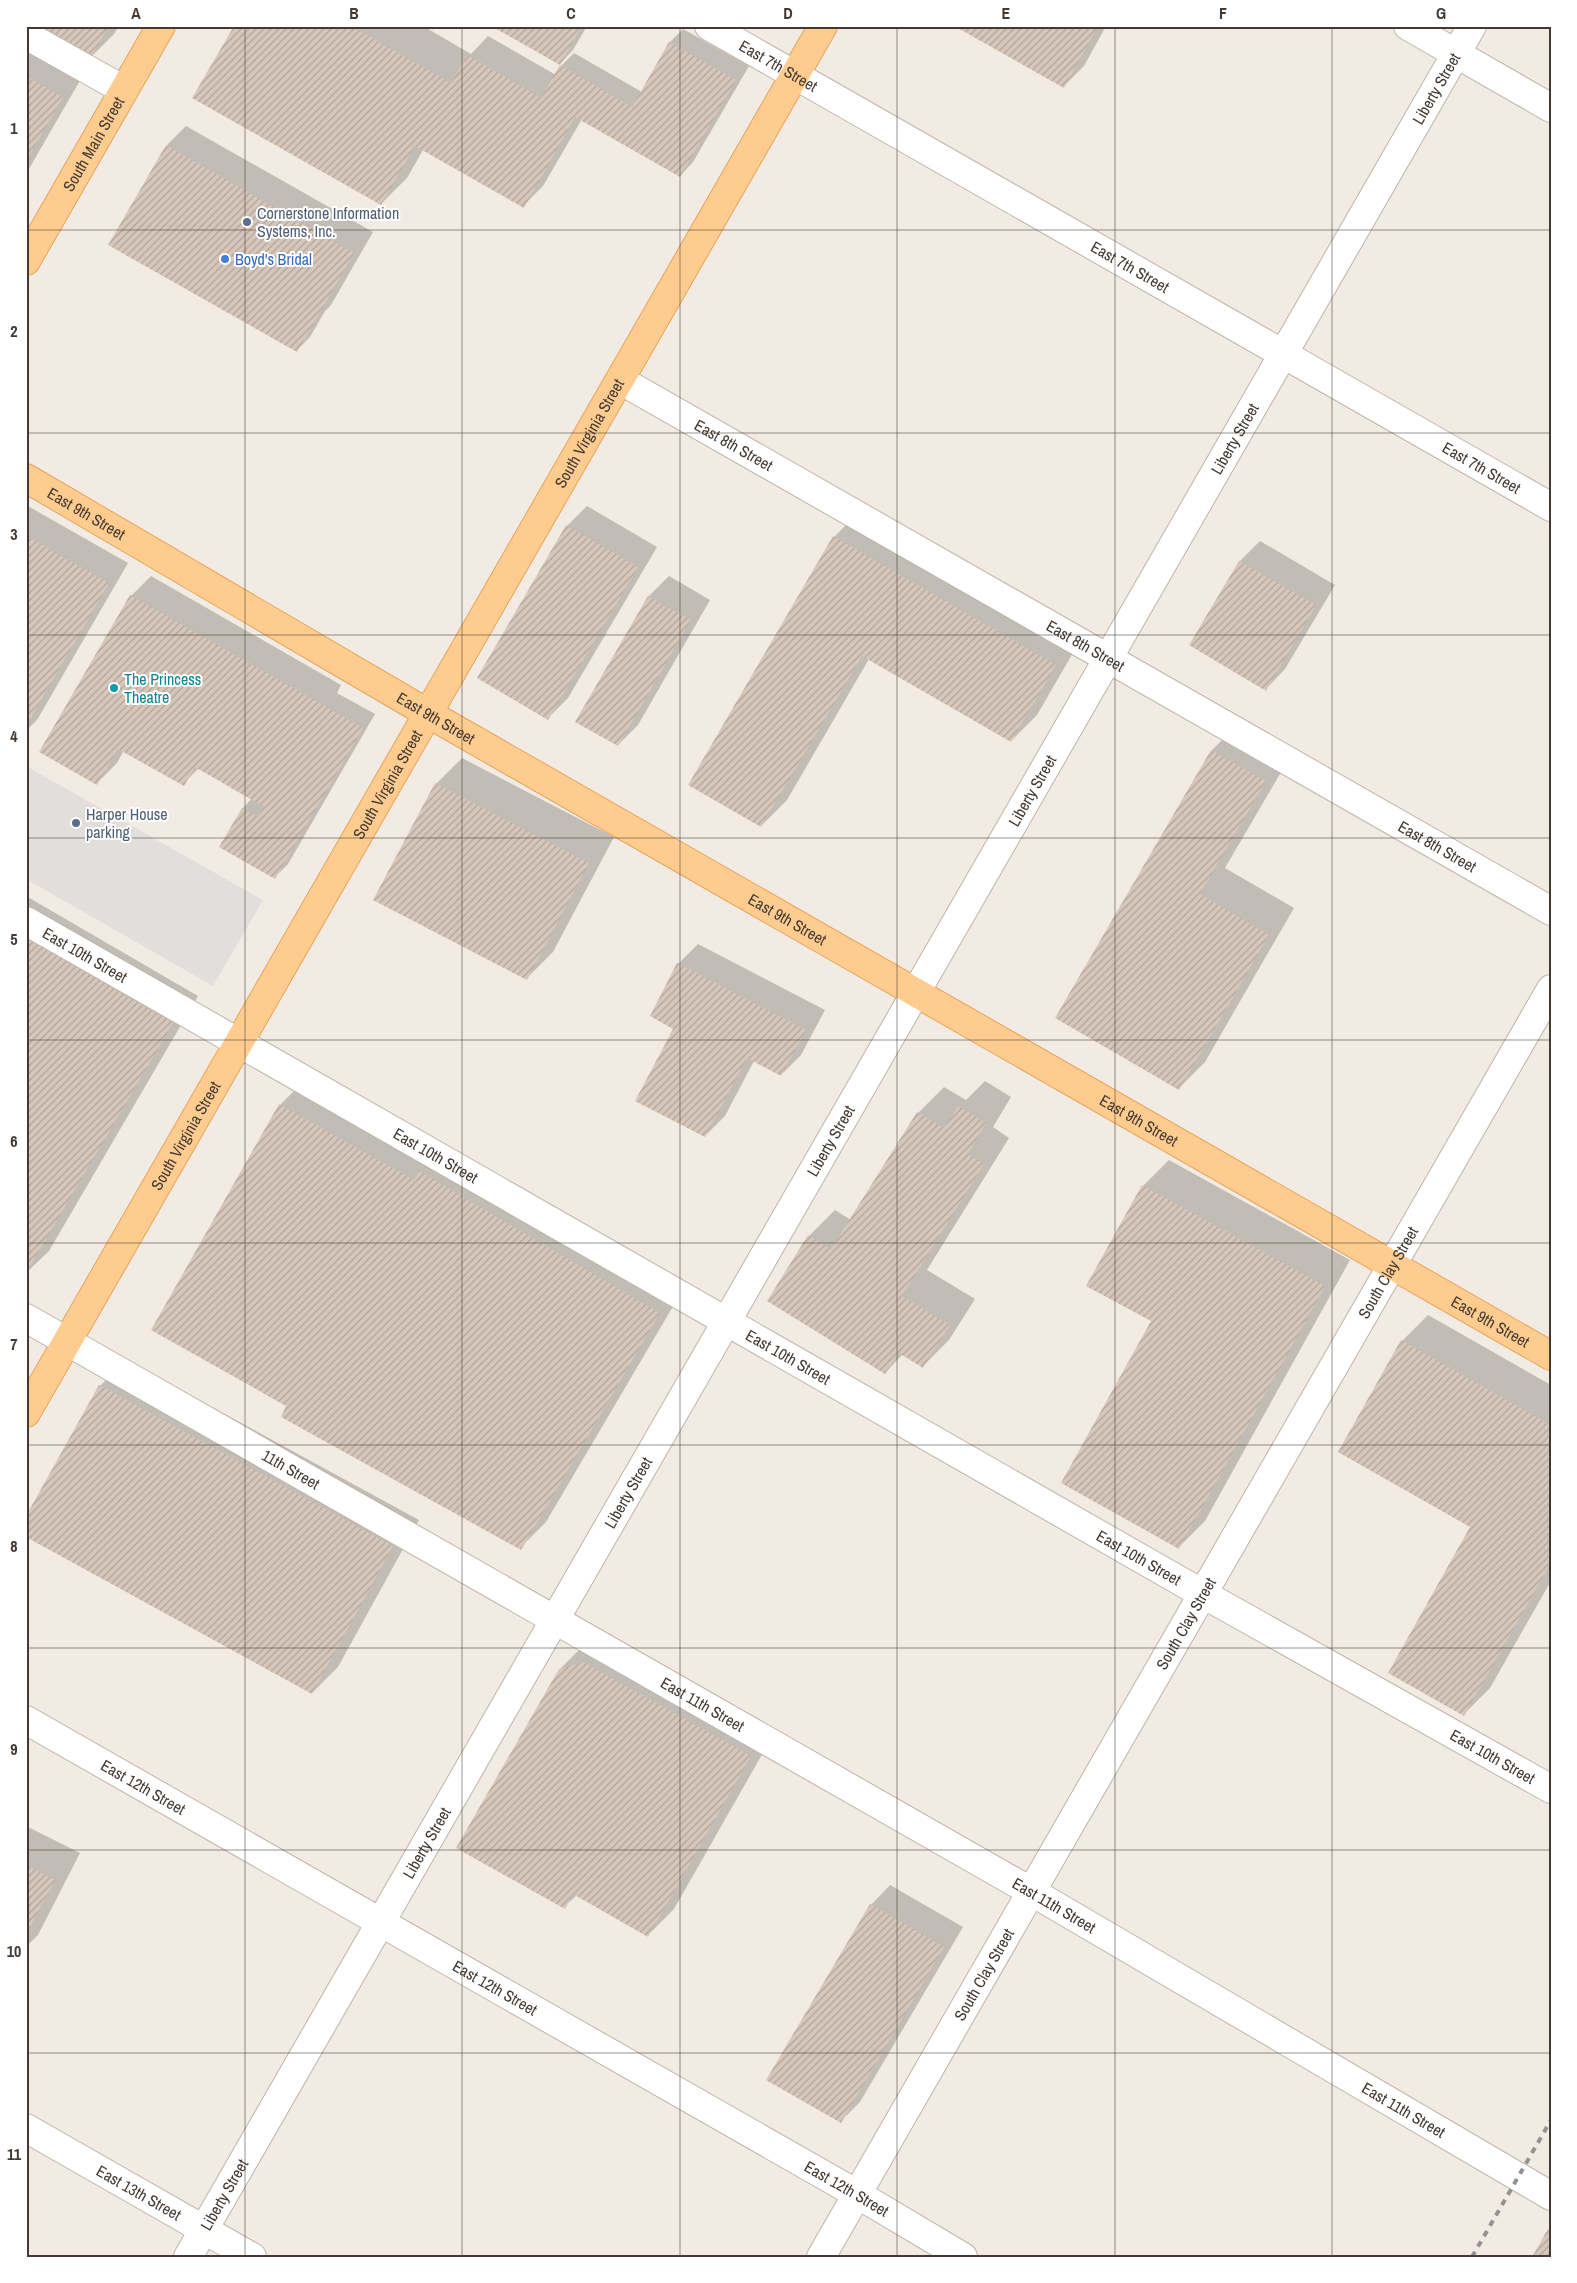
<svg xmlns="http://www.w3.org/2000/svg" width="1577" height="2283" viewBox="0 0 1577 2283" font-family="'Archivo Narrow',sans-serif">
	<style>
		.parking { fill: #e2dedc }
		.shadow { fill: #0003 }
		.building { fill: url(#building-hatch) }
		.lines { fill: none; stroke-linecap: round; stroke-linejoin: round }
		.minor-casing { stroke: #c0b4a8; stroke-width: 30 }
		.major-casing { stroke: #e6a55d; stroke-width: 30 }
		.minor { stroke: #fff; stroke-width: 28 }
		.major { stroke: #ffcc8f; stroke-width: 28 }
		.rail { stroke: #939393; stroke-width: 4; stroke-dasharray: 6 6; stroke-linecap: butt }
		.grid { fill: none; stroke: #443a33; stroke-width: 1; stroke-opacity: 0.55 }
		.service-dot { fill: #5c6f8a; stroke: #fff; stroke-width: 2 }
		.shop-dot { fill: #3f7fe0; stroke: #fff; stroke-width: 2 }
		.culture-dot { fill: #0f9aa8; stroke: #fff; stroke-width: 2 }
		.labels { text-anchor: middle; stroke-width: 4; stroke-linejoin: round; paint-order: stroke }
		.street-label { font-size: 16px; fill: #443a33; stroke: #fff }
		.service-label { font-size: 16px; fill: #4e5e75; stroke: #fff; text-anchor: start }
		.shop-label { font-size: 16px; fill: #366cbe; stroke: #fff; text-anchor: start }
		.culture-label { font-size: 16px; fill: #0d838f; stroke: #fff; text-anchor: start }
		.neatline { fill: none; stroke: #443a33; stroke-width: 2 }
		.grid-label { font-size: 16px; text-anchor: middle; font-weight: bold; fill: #443a33 }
	</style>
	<defs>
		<pattern id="building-hatch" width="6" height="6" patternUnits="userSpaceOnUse" patternTransform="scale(1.25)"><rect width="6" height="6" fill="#d7c7bb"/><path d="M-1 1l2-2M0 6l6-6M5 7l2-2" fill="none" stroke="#b0a399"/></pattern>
	</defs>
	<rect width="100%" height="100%" fill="#f2ebe3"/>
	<polygon class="parking" points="26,766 263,900 213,986 26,879"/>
	<g class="shadow">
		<polygon points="29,26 119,26 114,34 88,60"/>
		<polygon points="235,26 423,26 471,54 488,36 556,75 561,66 574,53 642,92 670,42 683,29 749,66 693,162 680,176 582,119 543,186 523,206 423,150 407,178 381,204"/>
		<polygon points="493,26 587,26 573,50 560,64"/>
		<polygon points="956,26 1106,26 1084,66 1064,86"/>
		<polygon points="26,45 82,77 26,174"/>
		<polygon points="186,126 373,232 331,305 325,311 310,337 297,350 167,145"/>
		<polygon points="26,505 128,563 37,720 26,731"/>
		<polygon points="587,506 657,547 568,698 548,718 567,526"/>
		<polygon points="860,511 1081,639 1037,715 1011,741 869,659 787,800 761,826 834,537"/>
		<polygon points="1260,541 1335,585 1285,669 1266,689 1191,645 1240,561"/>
		<polygon points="151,576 341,685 337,693 375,714 288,864 275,877 221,846 243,808 252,798 199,768 183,784 124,750 117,763 97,783 131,596"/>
		<polygon points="669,576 710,600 638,725 618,745 577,722 649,596"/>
		<polygon points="1238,724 1291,755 1225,868 1294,908 1205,1062 1179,1088 1212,750"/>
		<polygon points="462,758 614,837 553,952 527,978 436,784"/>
		<polygon points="26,896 198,996 49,1251 26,1273"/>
		<polygon points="698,944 825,1010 801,1055 781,1075 754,1061 725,1116 705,1136 675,1028 678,964"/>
		<polygon points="306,1079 685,1286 546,1522 520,1548 288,1405 153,1329 280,1105"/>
		<polygon points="985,1081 1011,1097 993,1127 1009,1138 927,1270 975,1299 949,1340 923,1366 903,1354 885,1373 769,1301 809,1236 835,1210 851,1220 918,1113 944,1087 966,1100"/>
		<polygon points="1169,1160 1350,1260 1205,1521 1179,1547 1152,1321 1143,1186"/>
		<polygon points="1428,1315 1551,1385 1551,1581 1490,1688 1464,1714 1472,1526 1402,1341"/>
		<polygon points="126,1360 419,1520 338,1667 312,1693 100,1386"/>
		<polygon points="586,1643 776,1730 674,1909 648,1935 577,1895 564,1907 560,1669"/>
		<polygon points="26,1826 80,1853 38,1935 26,1947"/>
		<polygon points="890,1885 963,1927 860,2102 840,2122 871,1905"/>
	</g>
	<g class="building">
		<polygon points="26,26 109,26 88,62"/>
		<polygon points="234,26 351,26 451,83 467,55 541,98 560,65 632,107 669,42 736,80 680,177 575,117 524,208 415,146 381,205 192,98"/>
		<polygon points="491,26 582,26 560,65"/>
		<polygon points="954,26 1098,26 1064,88"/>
		<polygon points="26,76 63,97 26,161"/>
		<polygon points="166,145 354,253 297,352 108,245"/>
		<polygon points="566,525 638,567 548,720 477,678"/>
		<polygon points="26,536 109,583 26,726"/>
		<polygon points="833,536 1056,665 1011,742 862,656 761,827 688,785"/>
		<polygon points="1239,561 1316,605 1266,691 1189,645"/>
		<polygon points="130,595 363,728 275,879 219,847 242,808 258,817 264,807 195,767 184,786 118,749 97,785 39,752"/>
		<polygon points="648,596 691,620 618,746 575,722"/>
		<polygon points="1211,750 1266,781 1200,894 1269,935 1179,1090 1055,1018"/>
		<polygon points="435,783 589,863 527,980 373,900"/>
		<polygon points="26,937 173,1023 26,1273"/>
		<polygon points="677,963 806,1030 781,1076 747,1058 705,1137 635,1101 673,1029 650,1016"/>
		<polygon points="279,1104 414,1180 419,1171 660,1313 521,1550 281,1417 286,1406 151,1330"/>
		<polygon points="958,1106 986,1123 968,1154 984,1164 902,1296 950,1325 923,1368 899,1353 885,1374 767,1301 808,1235 831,1249 917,1112 944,1128"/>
		<polygon points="1142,1185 1325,1286 1179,1549 1061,1483 1151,1321 1086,1286"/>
		<polygon points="1401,1340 1551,1425 1551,1563 1464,1716 1388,1673 1470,1527 1338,1452"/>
		<polygon points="99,1385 393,1546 312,1694 26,1537 26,1516"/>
		<polygon points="583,1662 751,1756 648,1937 573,1894 565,1909 456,1848 559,1669"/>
		<polygon points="26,1865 55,1880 26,1935"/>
		<polygon points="870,1904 944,1947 841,2123 766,2080"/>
		<polygon points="1548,2229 1551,2230 1551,2257 1532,2257"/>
	</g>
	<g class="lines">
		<defs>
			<g id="minor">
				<path id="s1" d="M709,26L1551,507"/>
				<polyline points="1408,26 1551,108"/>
				<polyline points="26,35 124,90"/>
				<path id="s2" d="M620,380L1551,911"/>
				<path id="s3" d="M26,921L1203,1594L1551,1789"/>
				<path id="s4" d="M26,1318L1032,1892L1551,2196"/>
				<path id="s5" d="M26,1720L857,2194L963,2257"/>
				<path id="s6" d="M26,2128L252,2257"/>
				<path id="s7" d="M188,2257L1472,26"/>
				<path id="s8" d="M821,2257L1551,989"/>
			</g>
			<g id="major">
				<path id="s9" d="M26,261L161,26"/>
				<path id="s10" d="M26,478L429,714L1551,1356"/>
				<path id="s11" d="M26,1413L823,26"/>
			</g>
		</defs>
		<use href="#minor" class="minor-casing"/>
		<use href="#major" class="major-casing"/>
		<use href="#minor" class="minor"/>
		<use href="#major" class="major"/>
		<polyline class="rail" points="1472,2257 1551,2120"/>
	</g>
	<path class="grid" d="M245,26V2257M462,26V2257M680,26V2257M897,26V2257M1115,26V2257M1332,26V2257M26,230H1551M26,433H1551M26,635H1551M26,838H1551M26,1040H1551M26,1243H1551M26,1445H1551M26,1648H1551M26,1850H1551M26,2053H1551"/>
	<g class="service-dot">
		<circle cx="247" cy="222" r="5"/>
		<circle cx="76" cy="823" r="5"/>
	</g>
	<circle class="shop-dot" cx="225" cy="259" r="5"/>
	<circle class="culture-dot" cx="114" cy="688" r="5"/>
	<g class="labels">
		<g class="street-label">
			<text dy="6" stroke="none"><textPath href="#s1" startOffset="80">East 7th Street</textPath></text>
			<text dy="6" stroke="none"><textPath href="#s7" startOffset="2502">Liberty Street</textPath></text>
			<text dy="6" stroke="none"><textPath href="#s9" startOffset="135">South Main Street</textPath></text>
			<text dy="6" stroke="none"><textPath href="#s1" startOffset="485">East 7th Street</textPath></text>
			<text dy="6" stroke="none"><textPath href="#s11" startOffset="1130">South Virginia Street</textPath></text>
			<text dy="6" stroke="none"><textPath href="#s7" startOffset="2098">Liberty Street</textPath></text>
			<text dy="6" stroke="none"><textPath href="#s2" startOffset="131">East 8th Street</textPath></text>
			<text dy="6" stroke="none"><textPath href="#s1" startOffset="890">East 7th Street</textPath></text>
			<text dy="6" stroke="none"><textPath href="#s10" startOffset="70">East 9th Street</textPath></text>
			<text dy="6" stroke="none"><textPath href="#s2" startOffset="536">East 8th Street</textPath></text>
			<text dy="6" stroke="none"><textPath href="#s10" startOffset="475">East 9th Street</textPath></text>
			<text dy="6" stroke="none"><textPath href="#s11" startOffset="725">South Virginia Street</textPath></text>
			<text dy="6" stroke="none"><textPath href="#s7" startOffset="1692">Liberty Street</textPath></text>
			<text dy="6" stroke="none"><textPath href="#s2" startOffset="941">East 8th Street</textPath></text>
			<text dy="6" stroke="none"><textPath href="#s10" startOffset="880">East 9th Street</textPath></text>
			<text dy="6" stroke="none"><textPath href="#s3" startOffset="68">East 10th Street</textPath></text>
			<text dy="6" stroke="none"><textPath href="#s10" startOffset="1285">East 9th Street</textPath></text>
			<text dy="6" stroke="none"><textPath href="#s11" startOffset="320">South Virginia Street</textPath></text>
			<text dy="6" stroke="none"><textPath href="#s7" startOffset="1288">Liberty Street</textPath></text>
			<text dy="6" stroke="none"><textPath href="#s3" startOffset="472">East 10th Street</textPath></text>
			<text dy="6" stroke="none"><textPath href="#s8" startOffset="1136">South Clay Street</textPath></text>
			<text dy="6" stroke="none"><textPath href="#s10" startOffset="1690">East 9th Street</textPath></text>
			<text dy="6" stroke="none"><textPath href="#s3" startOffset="878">East 10th Street</textPath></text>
			<text dy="6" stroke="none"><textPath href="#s4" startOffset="305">11th Street</textPath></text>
			<text dy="6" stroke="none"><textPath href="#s7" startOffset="882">Liberty Street</textPath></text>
			<text dy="6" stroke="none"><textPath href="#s3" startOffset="1282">East 10th Street</textPath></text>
			<text dy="6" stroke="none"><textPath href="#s8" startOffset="731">South Clay Street</textPath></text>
			<text dy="6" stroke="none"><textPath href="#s4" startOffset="779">East 11th Street</textPath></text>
			<text dy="6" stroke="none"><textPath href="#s3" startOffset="1688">East 10th Street</textPath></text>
			<text dy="6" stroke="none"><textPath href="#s5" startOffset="135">East 12th Street</textPath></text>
			<text dy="6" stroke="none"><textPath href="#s7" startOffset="478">Liberty Street</textPath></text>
			<text dy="6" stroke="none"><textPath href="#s4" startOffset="1184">East 11th Street</textPath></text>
			<text dy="6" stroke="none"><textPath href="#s8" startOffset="326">South Clay Street</textPath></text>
			<text dy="6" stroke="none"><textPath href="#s5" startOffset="540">East 12th Street</textPath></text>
			<text dy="6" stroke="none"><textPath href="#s4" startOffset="1589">East 11th Street</textPath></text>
			<text dy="6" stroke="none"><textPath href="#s5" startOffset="945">East 12th Street</textPath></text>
			<text dy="6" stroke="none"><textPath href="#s6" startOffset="130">East 13th Street</textPath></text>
			<text dy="6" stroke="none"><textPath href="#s7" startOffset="72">Liberty Street</textPath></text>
		</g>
		<g class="service-label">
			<text x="257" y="219">Cornerstone Information<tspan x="257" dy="18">Systems, Inc.</tspan></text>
			<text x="86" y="820">Harper House<tspan x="86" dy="18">parking</tspan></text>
		</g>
		<g class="shop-label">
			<text x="235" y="265">Boyd's Bridal</text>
		</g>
		<g class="culture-label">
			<text x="124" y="685">The Princess<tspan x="124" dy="18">Theatre</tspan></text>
		</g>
	</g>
	<rect width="1577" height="2283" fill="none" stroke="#ffffff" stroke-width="55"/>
	<rect x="28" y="28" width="1522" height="2228" class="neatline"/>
	<g class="grid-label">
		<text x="136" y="19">A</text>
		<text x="354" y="19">B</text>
		<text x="571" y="19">C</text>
		<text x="788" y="19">D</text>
		<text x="1006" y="19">E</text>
		<text x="1223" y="19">F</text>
		<text x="1441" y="19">G</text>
		<text x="14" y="134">1</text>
		<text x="14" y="337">2</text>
		<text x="14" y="540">3</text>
		<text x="14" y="742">4</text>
		<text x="14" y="945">5</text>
		<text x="14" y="1147">6</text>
		<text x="14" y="1350">7</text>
		<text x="14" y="1552">8</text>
		<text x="14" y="1755">9</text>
		<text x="14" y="1957">10</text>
		<text x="14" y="2160">11</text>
	</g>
</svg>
